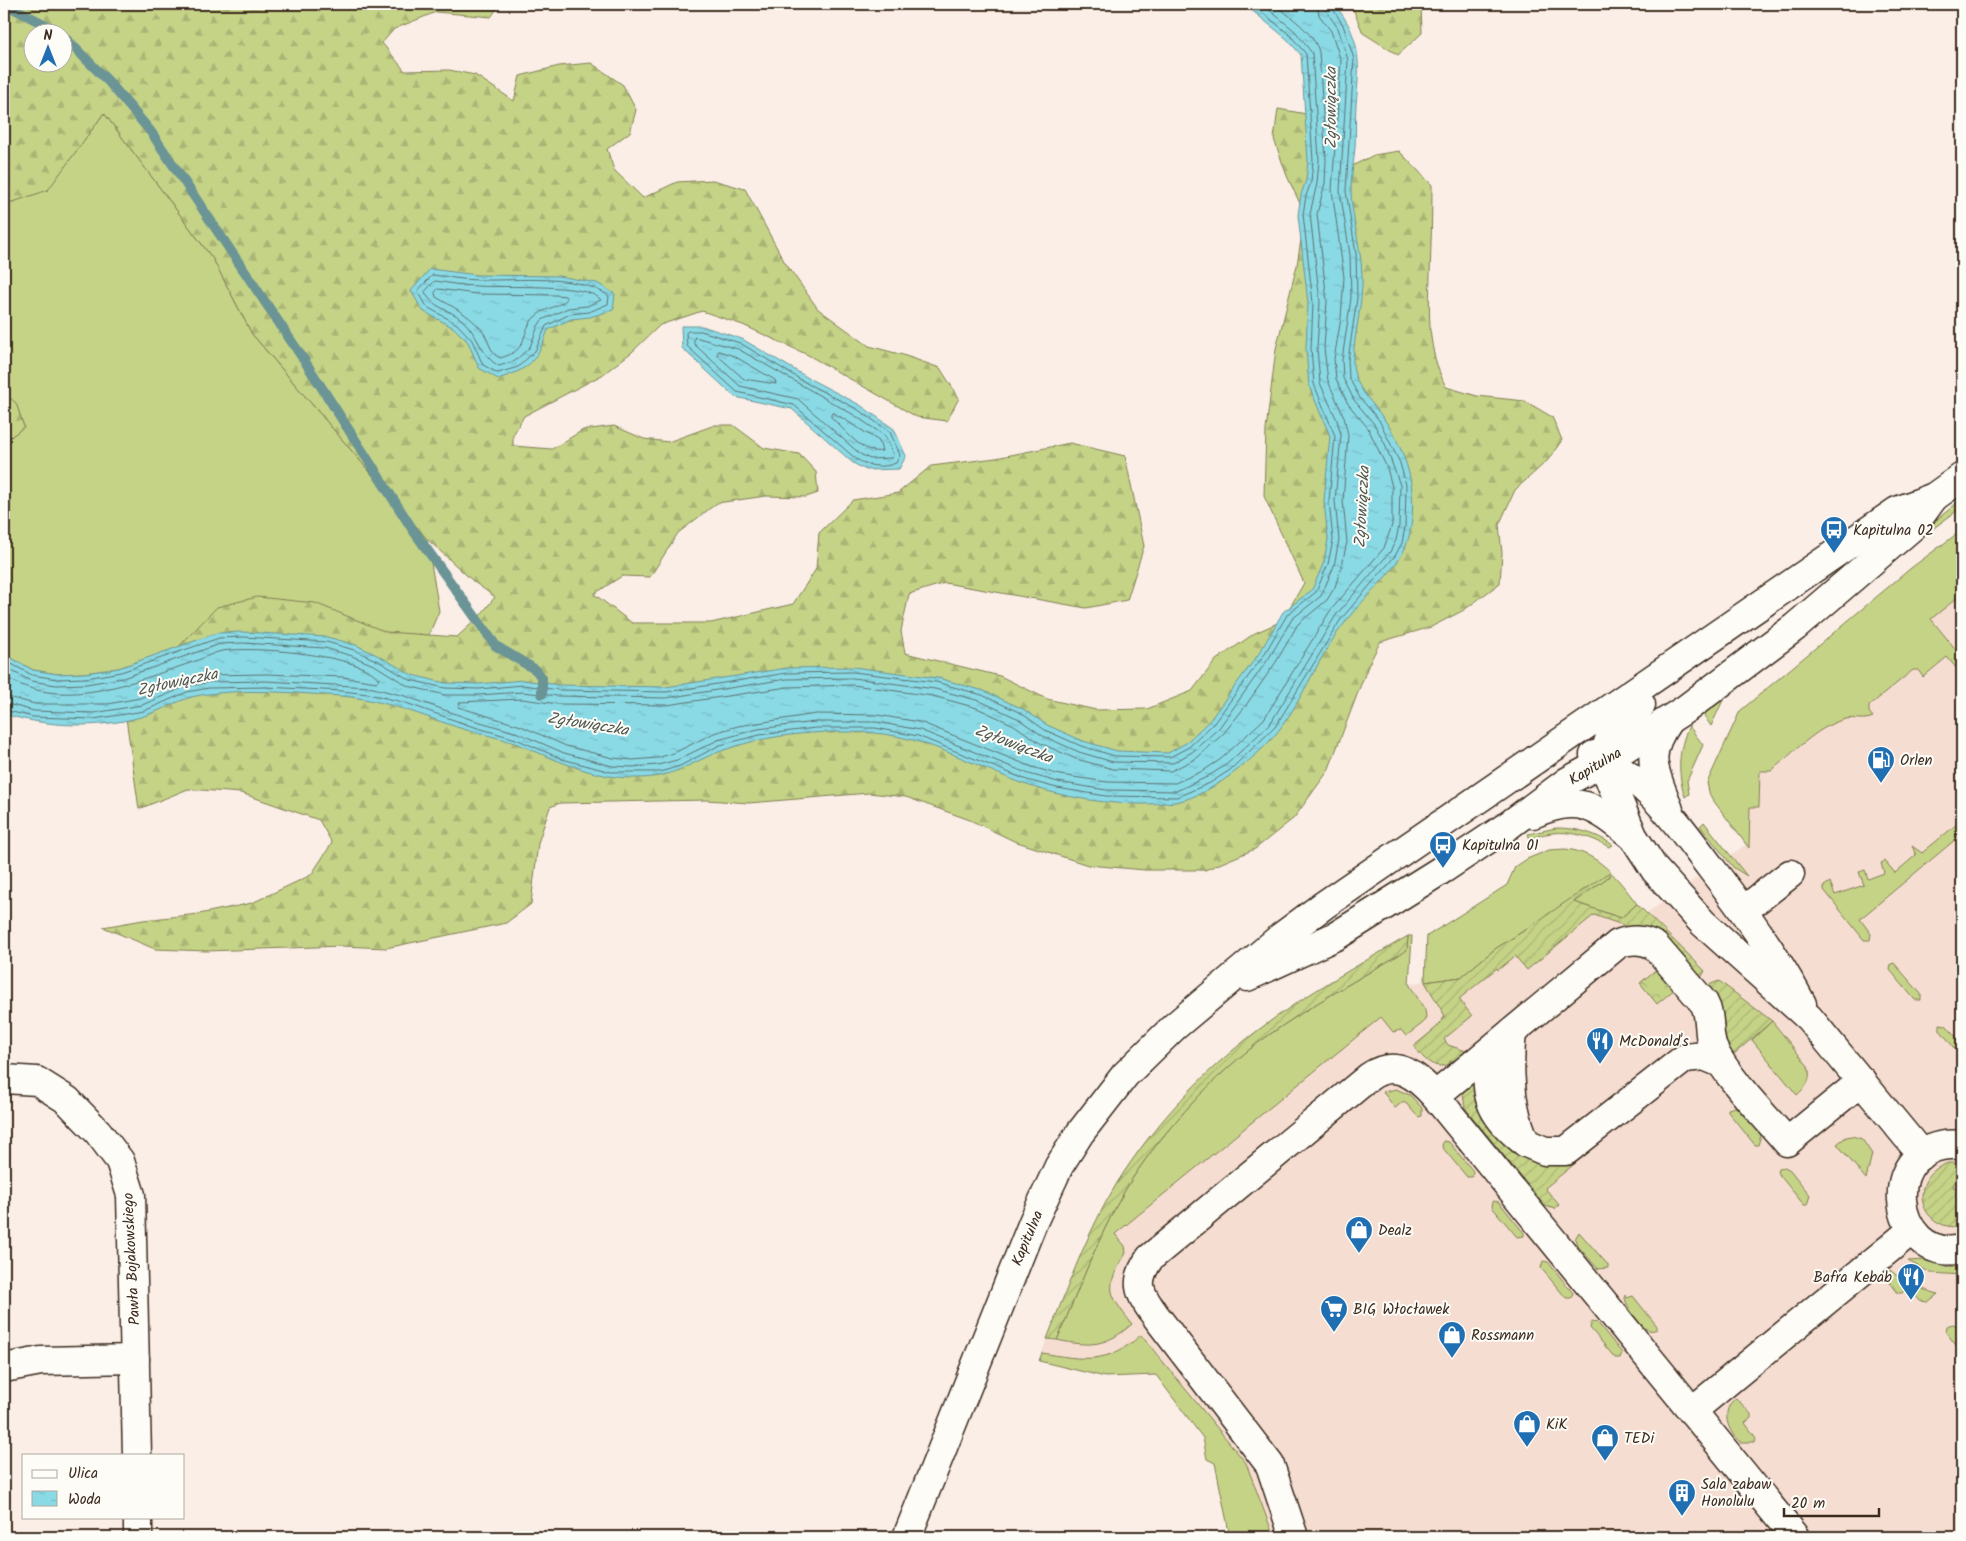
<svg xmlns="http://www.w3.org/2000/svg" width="1966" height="1541" viewBox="0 0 1966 1541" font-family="Kalam,sans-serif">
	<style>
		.built { fill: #f6ddd2 }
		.grass { fill: #c5d387; stroke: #807e52 }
		.forest { fill: url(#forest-firs); stroke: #807e52; fill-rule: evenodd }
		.park { fill: url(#park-crowns); stroke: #807e52 }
		.garden { fill: url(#garden-furrows); stroke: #807e52 }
		.water { fill: url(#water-ripples); stroke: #6a9496 }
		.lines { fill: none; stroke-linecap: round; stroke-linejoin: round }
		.shore { stroke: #5b706e; stroke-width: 1 }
		.stream { stroke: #6a9496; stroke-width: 10 }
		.minor-casing { stroke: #3b2a1e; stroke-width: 31 }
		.minor { stroke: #fdfcf7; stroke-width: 28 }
		.labels { text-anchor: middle; stroke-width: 4; stroke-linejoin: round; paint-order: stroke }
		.poi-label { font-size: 15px; fill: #3b2a1e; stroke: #fdfcf7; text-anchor: start }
		.street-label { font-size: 15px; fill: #3b2a1e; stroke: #fdfcf7 }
		.water-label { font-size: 16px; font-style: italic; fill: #4f5650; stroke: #fdfcf7 }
	</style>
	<defs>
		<pattern id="forest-firs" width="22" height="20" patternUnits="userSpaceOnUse" patternTransform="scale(1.25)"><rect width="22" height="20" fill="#c5d387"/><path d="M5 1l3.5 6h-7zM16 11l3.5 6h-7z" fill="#aab574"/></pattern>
		<pattern id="park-crowns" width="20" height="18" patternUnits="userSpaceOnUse" patternTransform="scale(1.25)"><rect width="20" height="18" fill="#c5d387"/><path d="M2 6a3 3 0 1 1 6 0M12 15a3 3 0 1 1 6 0" fill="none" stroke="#aab574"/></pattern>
		<pattern id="garden-furrows" width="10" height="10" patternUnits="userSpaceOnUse" patternTransform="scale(1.25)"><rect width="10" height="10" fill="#c5d387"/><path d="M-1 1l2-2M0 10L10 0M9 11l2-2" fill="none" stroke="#aab574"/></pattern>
		<pattern id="water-ripples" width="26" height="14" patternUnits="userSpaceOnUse" patternTransform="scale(1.25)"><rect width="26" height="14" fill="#8adae6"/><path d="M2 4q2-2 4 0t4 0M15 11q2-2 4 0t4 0" fill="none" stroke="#78bbc5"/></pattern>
	</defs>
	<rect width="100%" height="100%" fill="#faeee6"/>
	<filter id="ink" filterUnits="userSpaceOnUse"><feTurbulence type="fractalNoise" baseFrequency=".02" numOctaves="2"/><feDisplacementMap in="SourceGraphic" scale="10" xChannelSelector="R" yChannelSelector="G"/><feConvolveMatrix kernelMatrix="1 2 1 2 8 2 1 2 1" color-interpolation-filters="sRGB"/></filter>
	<g filter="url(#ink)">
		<polygon class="built" points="1962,582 1962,1537 1230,1537 1215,1463 1207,1459 1203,1438 1156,1375 1105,1377 1042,1353 1047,1339 1115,1226 1409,984 1468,974 1608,876 1638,919 1745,845 1717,801"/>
		<g class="grass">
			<polygon points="104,113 213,259 252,334 427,539 439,611 412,675 198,641 119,668 85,673 57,674 33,670 4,654 4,442 24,427 16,404 4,393 4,202 13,202 74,154"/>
			<polygon points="1962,499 1962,507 1899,554 1766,666 1724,698 1711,726 1701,711"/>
			<path d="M1962,530V598H1957L1931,619L1962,657V675L1947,657L1923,677L1918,670H1913L1869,706V712L1873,717C1862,722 1853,716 1842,720C1816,728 1793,753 1771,771H1760L1759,807H1750L1749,848L1710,796L1707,783L1740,711L1911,568Z"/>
			<path d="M1689,726L1703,745L1687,781L1689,794L1685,797C1677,773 1678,749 1689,726Z"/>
			<polygon points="1962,820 1962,834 1860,919 1871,934 1870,940 1864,940 1824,890 1824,886 1830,882 1835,895 1864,885 1859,872 1865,870 1868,879 1884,873 1881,863 1885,861 1895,873 1916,855 1912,846 1922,853"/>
			<polygon points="1704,822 1747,876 1734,868 1700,826"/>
			<path d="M1556,828C1578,828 1595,833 1613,845L1609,847C1584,833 1558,827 1530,839L1528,834Z"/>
			<path d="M1565,849C1599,852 1618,879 1637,904L1621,918L1574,902L1611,875L1495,949L1461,977L1425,982L1427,936L1507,885L1515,867L1527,859L1549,850Z"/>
			<path d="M1408,936H1412L1409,984L1425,1010L1426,1017L1423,1023L1406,1036L1401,1030L1393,1032L1381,1017L1115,1234L1125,1246L1126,1253C1105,1288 1107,1292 1132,1324C1106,1347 1090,1347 1057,1340C1078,1291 1097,1239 1124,1192C1155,1139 1215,1073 1266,1037C1311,1005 1360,978 1407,950Z"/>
			<polygon points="1894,963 1921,994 1921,1000 1915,1000 1890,970 1891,964"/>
			<path d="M1772,1021L1808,1066C1812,1080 1807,1086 1797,1095L1752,1040Z"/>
			<polygon points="1940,1024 1946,1025 1962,1044 1962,1058 1940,1030"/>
			<polygon points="1396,1089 1410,1095 1422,1108 1422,1116 1418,1117 1404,1101 1395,1108 1383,1092"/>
			<polygon points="1735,1107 1741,1110 1761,1135 1758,1145 1755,1145 1728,1112 1728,1109"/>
			<polygon points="1852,1136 1862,1139 1872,1154 1866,1179 1837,1144 1846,1137"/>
			<polygon points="1443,1141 1449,1142 1473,1171 1472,1177 1467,1177 1442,1147"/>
			<polygon points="1785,1167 1790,1170 1810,1195 1807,1205 1804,1205 1777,1172 1778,1169"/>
			<polygon points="1493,1201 1499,1202 1524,1233 1524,1236 1517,1237 1492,1207"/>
			<polygon points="1579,1232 1608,1265 1608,1268 1598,1269 1577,1245 1575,1239"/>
			<polygon points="1925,1260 1949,1267 1962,1266 1962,1275 1931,1273 1908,1261"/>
			<polygon points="1543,1261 1548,1262 1573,1293 1571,1298 1566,1298 1541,1268"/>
			<polygon points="1890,1270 1907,1284 1938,1294 1928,1302 1920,1301 1909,1287 1902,1293 1898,1293 1887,1279"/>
			<path d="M1625,1295L1627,1298L1633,1296L1657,1326V1329C1655,1330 1652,1331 1649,1330C1642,1329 1623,1303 1625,1295Z"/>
			<polygon points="1592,1321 1597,1322 1622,1353 1620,1358 1615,1358 1590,1328"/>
			<polygon points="1953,1324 1962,1328 1962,1353 1945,1331 1946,1326"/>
			<path d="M1141,1335L1246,1463L1274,1537H1230L1215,1463L1207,1459L1203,1438L1156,1375L1105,1377L1039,1361L1042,1353C1084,1360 1107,1365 1141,1335Z"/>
			<path d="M1736,1398L1751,1414V1418L1745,1423L1756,1438L1754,1442H1740C1727,1431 1720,1410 1736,1398Z"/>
		</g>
		<g class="forest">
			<path d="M4,4H500L491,17L436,12L394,29L382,43L405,71L449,70L475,75L514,101L520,76L559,66L591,63L623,85L636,110L630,132L607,149L614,170L643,198L677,182L713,180L745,189L784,261L818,309L869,346L903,355L940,368L959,398L947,421L917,417L808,355L743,325L702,311L660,325L632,352L602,375L524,416L513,435V446L552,449L583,430L614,426L644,439L668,442L715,425H733L764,448L799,454L816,472L818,493L806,497L766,496L717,503L678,533L650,577L622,576L594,594L632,623H711L793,604L816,569L819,533L853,500L898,493L931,466L996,458L1070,443L1125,456L1144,546L1127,600L1086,608L945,583L909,594L901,631L905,653L1000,676L1047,699L1096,710L1147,709L1192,691L1216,660L1255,633L1282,621L1304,583L1264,496L1266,430L1276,349L1297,265L1305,214L1287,176L1274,139L1278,109L1318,116L1352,166L1374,155L1399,151L1432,185C1432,215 1431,245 1430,274C1429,316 1427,349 1446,387L1477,396L1525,401L1552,417L1562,440L1548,460L1515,490L1499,525L1502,553L1500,583L1464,610L1431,627L1380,642L1368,666L1328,771L1294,818L1255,849L1205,870H1145L1088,865L1014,841L970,820L906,797L869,793L749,803L707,800L560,803L550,807L538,843L531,904L506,923L386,948L342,946L207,951L155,949L103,927L143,920L199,914L252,903L311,875L332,843L319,820L241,793L188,789L139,809L124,704L217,607L257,597L315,603L386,632L457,637L479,617L495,597L474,582L427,539L252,334L213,259L104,113L48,190L13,202H4ZM32,32H62V62H32Z"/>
			<polygon points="1351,4 1421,4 1422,33 1398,55 1363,33"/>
			<polygon points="4,393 16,403 24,427 4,442"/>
		</g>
		<polygon class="park" points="1659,967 1676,988 1657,1004 1640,983"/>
		<g class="garden">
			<path d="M1608,873L1611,875L1574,902L1621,918L1637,904L1705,971L1699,981L1631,928L1594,915L1527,970L1515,956L1498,970L1497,968L1459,999L1472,1016L1444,1039L1448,1045L1469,1052L1459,1059L1449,1062L1450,1064C1433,1071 1423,1058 1414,1046L1437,1027L1445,1016L1425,982L1461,977L1495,949L1522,932Z"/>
			<path d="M1408,936L1407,950C1360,978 1311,1005 1266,1037C1215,1073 1155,1139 1124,1192C1097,1239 1078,1291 1057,1340L1047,1339C1068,1286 1087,1232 1117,1183C1154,1124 1202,1073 1257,1031C1304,995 1357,966 1408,936Z"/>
			<polygon points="1719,981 1772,1021 1733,1055 1724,1042 1705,989 1711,984"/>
			<polygon points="1475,1076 1527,1155 1660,1094 1545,1188 1559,1205 1555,1209 1545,1206 1465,1108 1463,1093"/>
			<path d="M1948,1163H1962V1180L1956,1178L1953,1187L1962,1189V1199L1956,1204L1962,1211L1961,1227C1917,1230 1907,1177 1948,1163Z"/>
		</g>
		<g class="water">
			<path d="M1244,4H1334C1362,37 1360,64 1356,104C1355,118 1356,132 1355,147C1354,161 1351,175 1351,189C1351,216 1361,246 1362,274C1363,303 1355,330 1353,359C1352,383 1367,396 1381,415C1395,433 1407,459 1411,483C1414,502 1413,528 1406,546C1395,573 1363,598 1346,621C1319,654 1304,698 1279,730C1267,746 1248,762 1232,774C1216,786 1194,799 1175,802C1127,808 1072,800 1027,785C976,767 930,738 875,733C827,730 773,733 727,749C693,760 676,778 637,778C593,779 555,759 515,743C498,737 480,734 463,729C422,716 384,699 340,696C295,693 246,688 201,695C180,698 162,711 141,717C97,729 47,727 4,714V654L33,670L57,674L85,673L119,668L217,633L243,632L327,637L356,645L381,657L412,675L445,683L479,684L523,680L559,685L666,687L787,668L853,667L938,678L984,691L1023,709L1047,725L1083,741L1117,751L1168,753L1186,743L1210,720L1260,652L1283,612L1312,590L1324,562L1328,539L1324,501L1330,436L1309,386L1306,349L1308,303L1298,215L1301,195L1306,180L1308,161L1301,55L1287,39Z"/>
			<path d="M430,269L477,275L558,276L597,283L615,294L613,310L590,317L571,319L548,330C536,362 531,368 498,379L479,368L468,342L454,328L423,311L411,291Z"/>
			<polygon points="681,326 702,326 742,339 810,379 860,405 894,429 906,456 899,469 866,470 853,463 792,409 735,397 682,348"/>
		</g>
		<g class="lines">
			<g class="shore">
				<path d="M1274,4C1289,16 1314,32 1319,52L1326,160L1325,183L1317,214L1327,301L1324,348L1328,381L1344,417L1348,435L1343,501L1347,542L1341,568L1335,587L1327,600L1298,624L1276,662L1244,708L1224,733L1197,758L1171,771L1113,769L1076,759L1040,743L1014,725L977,708L933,696L853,685L788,687L667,705L558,704L522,699L460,702L458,707L521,726L566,746L613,758L632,760L657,758L674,753L714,733L738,726L816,714L877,715L920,722L1032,767L1060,775L1107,782L1175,783L1203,771L1221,759L1264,719L1330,611L1384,548L1392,525V487L1387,468L1368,428L1348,404L1336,379L1334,359L1341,318L1344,277L1332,190L1341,61L1331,31L1319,15L1317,4"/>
				<path d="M433,275C448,277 464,280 479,280C518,281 576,273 609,296L608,304L589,312L570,314L546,326L535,351L518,367L498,373L483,365L472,340L457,324L427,307L418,291Z"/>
				<path d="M435,281C449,283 463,286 477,286C501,288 588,282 601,300L587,306L568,308L542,320L538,326L530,347L515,361L499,366C481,357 479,334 461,319C449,309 432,308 425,292Z"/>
				<path d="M438,289L476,294L556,295L565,296L567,299C559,307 545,308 536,316C519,330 532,350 500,358C489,353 489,338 481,329C468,314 453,307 436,297L435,293Z"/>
				<path d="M689,331H701L740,343L808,384L857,409L890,432L900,455L896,463C882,469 868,466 856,459L794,405L737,392L687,346L686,333Z"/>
				<polygon points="695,337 738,349 854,415 885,436 893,454 892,458 870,459 860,454 798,399 740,386 694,344"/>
				<polygon points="719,351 734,356 775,380 776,384 744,379 717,355"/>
				<path d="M834,413L879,441L882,451C863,455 844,429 831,417V414Z"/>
				<polyline points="4,660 32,675 57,679 86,678 121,672 219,638 244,637 327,642 354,650 378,661 410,680 445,688 479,689 523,685 559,690 666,692 787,673 853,672 936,682 982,695 1021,713 1045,730 1081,746 1115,756 1170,757 1189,747 1214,723 1264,655 1287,615 1316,592 1328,564 1333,540 1329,501 1335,436 1314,384 1311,349 1313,303 1303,214 1306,196 1311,182 1313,161 1306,54 1290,35 1252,4"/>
				<polyline points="4,667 31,681 56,685 86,684 123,678 220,644 243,643 325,648 352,656 376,666 408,686 445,695 479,695 522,692 558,696 666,698 787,679 853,678 935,689 980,701 1017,718 1043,736 1079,752 1113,762 1173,763 1192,752 1219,728 1269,658 1292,619 1321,596 1334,566 1339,540 1335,501 1341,435 1337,420 1320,383 1317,348 1320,302 1310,214 1317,183 1319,160 1312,53 1295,31 1262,4"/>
				<path d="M4,676C61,713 133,682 190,663C200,660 212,653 222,651C252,646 361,654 379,679L377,682L343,677L267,674L209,675L184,679L140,698L108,704H35L4,696"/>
				<polyline points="4,703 34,711 94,713 142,705 185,687 210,682 266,681 369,687 405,696 470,719 518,733 564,753 612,766 632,767 658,765 677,760 718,740 758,729 815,722 876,722 920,730 1029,774 1058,782 1106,790 1176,791 1207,777 1226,765 1270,724 1336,615 1390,552 1396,540 1399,526 1400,485 1385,444 1374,424 1354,400 1343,378 1342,360 1351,298 1350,255 1340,191 1348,60 1338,28 1326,11 1324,4"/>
				<polyline points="4,710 33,717 94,719 144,711 187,692 209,688 266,687 342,691 368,694 403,702 468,725 516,739 562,759 611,772 660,772 680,766 720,745 760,735 815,728 875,728 918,736 1027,780 1057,788 1106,796 1177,797 1210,783 1230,770 1275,727 1341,619 1395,556 1402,543 1405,527 1406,485 1400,463 1379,420 1360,398 1349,378 1348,360 1357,298 1356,254 1346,191 1354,59 1343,25 1330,4"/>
			</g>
			<g class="stream">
				<polyline points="5,4 59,32"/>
				<polyline points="62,35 109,82 151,132 304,360 413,530 496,646 536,670 542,678 542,694"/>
			</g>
			<defs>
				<g id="minor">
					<polyline points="1641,705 1611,734 1605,752 1607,773 1633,836 1655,870 1703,923 1809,1018 1922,1155"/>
					<path d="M1668,721C1642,758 1656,772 1669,810"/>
					<path d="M1594,755C1651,783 1674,819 1711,868C1745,912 1776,955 1802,1004"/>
					<path d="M1533,814C1579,793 1596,807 1631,835"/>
					<polyline points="1744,910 1790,874"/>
					<polyline points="1247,977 1336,936 1443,869 1509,825 1568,781 1605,761 1687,708 1795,627 1913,526 1934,497"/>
					<path d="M1512,1032C1508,1069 1510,1109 1526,1143L1545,1151H1566L1685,1058L1704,1056L1721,1063"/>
					<path d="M1489,1052C1484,1093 1488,1113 1522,1140"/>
					<polyline points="4,1079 37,1081 67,1100 98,1132 120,1161 131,1195 137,1455"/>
					<path d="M1435,1096L1618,944C1631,939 1643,939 1655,946L1704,1003C1712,1017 1707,1033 1713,1048C1726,1077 1766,1117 1787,1142L1862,1081"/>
					<path d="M1962,1145C1874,1137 1890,1265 1962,1249"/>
					<polyline points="4,1368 41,1361 135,1359"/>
					<polyline points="1692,1411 1912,1230"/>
					<polyline points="138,1517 138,1537"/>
					<polyline points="907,1537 1033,1222 1059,1166 1080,1133 1125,1075 1174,1027 1281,937 1324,905 1897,511 1934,497 1962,477"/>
					<path d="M1294,1537L1270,1465L1155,1315C1139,1293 1133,1282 1150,1258L1369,1077C1396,1058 1417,1076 1435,1096L1795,1537"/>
				</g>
			</defs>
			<use href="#minor" class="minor-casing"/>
			<use href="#minor" class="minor"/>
		</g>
	</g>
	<defs>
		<symbol id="bus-pin" viewBox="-11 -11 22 30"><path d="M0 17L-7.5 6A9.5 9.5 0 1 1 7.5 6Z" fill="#1f6fb2" stroke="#fdfcf7"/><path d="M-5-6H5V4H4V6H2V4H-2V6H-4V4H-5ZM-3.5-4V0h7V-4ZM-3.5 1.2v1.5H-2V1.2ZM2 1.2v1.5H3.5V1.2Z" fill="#fff"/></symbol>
		<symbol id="fuel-pin" viewBox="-11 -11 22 30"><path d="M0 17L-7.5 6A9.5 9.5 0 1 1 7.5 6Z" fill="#1f6fb2" stroke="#fdfcf7"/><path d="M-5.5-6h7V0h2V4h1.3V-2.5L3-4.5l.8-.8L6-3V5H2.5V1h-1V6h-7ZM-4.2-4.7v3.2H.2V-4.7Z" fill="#fff"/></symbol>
		<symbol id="restaurant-pin" viewBox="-11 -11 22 30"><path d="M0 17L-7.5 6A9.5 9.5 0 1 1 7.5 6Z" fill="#1f6fb2" stroke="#fdfcf7"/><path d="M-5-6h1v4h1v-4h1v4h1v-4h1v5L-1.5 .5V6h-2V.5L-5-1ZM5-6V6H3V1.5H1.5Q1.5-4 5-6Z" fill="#fff"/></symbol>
		<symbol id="shop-pin" viewBox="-11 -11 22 30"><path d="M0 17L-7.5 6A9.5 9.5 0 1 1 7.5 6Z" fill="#1f6fb2" stroke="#fdfcf7"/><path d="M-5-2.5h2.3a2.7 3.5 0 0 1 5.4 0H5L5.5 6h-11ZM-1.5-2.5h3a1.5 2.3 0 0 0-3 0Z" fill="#fff"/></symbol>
		<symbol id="supermarket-pin" viewBox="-11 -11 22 30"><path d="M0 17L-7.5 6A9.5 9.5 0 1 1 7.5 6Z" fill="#1f6fb2" stroke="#fdfcf7"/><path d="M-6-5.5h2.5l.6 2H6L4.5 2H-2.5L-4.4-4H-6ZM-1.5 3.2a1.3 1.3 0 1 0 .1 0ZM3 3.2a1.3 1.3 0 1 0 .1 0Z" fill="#fff"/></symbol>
		<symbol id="building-pin" viewBox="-11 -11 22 30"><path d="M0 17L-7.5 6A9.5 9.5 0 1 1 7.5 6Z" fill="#1f6fb2" stroke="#fdfcf7"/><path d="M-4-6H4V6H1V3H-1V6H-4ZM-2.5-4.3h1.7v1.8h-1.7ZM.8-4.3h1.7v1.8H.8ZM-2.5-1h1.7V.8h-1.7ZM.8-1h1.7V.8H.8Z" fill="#fff"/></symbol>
	</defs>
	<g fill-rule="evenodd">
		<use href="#bus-pin" x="1818" y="514" width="32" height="43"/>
		<use href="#fuel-pin" x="1865" y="744" width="32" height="43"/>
		<use href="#bus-pin" x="1427" y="829" width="32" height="43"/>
		<use href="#restaurant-pin" x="1584" y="1025" width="32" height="43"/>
		<use href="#shop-pin" x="1343" y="1214" width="32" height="43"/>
		<use href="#restaurant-pin" x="1895" y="1261" width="32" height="43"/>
		<use href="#supermarket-pin" x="1318" y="1293" width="32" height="43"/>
		<use href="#shop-pin" x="1436" y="1319" width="32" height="43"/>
		<use href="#shop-pin" x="1511" y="1408" width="32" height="43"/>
		<use href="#shop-pin" x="1589" y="1422" width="32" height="43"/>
		<use href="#building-pin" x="1666" y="1477" width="32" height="43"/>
	</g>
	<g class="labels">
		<g class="poi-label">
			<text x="1853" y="535">Kapitulna 02</text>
			<text x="1900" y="765">Orlen</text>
			<text x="1462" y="850">Kapitulna 01</text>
			<text x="1619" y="1046">McDonald's</text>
			<text x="1378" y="1235">Dealz</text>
			<text x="1892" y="1282" text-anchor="end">Bafra Kebab</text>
			<text x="1353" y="1314">BIG Włocławek</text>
			<text x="1471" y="1340">Rossmann</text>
			<text x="1546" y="1429">KiK</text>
			<text x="1624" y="1443">TEDi</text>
			<text x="1701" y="1489">Sala zabaw<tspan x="1701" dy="17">Honolulu</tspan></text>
		</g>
		<g class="street-label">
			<text transform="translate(1595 766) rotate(-31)" y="5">Kapitulna</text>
			<text transform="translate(1027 1238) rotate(-67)" y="5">Kapitulna</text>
			<text transform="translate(131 1259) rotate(-93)" y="5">Pawła Bojakowskiego</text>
		</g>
		<g class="water-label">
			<text transform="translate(1330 108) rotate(-90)" y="6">Zgłowiączka</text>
			<text transform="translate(1361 507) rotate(-87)" y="6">Zgłowiączka</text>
			<text transform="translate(177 681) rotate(-12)" y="6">Zgłowiączka</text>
			<text transform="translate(588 723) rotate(9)" y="6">Zgłowiączka</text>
			<text transform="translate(1014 743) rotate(21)" y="6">Zgłowiączka</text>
		</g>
	</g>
	<rect width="1966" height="1541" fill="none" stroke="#fdfcf7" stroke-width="20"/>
	<rect x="10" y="10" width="1946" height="1521" fill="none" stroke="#3b2a1e" stroke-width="2" filter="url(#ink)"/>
	<rect x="22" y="1454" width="162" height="65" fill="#fdfcf7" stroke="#afa8a0"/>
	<rect x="32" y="1470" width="25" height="8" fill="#fdfcf7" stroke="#afa8a0"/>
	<text x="68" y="1478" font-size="15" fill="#3b2a1e">Ulica</text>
	<rect x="32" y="1491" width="25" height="15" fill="url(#water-ripples)" stroke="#afa8a0"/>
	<text x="68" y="1504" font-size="15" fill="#3b2a1e">Woda</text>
	<g transform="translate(48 48)"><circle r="24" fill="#fdfcf7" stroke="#afa8a0"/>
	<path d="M0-4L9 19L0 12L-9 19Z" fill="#1f6fb2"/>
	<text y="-8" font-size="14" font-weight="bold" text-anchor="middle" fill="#3b2a1e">N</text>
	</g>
	<path d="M1784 1508v8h95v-8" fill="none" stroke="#3b2a1e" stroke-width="2.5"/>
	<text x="1791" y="1508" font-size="15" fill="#3b2a1e" stroke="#fdfcf7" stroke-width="4" paint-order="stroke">20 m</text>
</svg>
